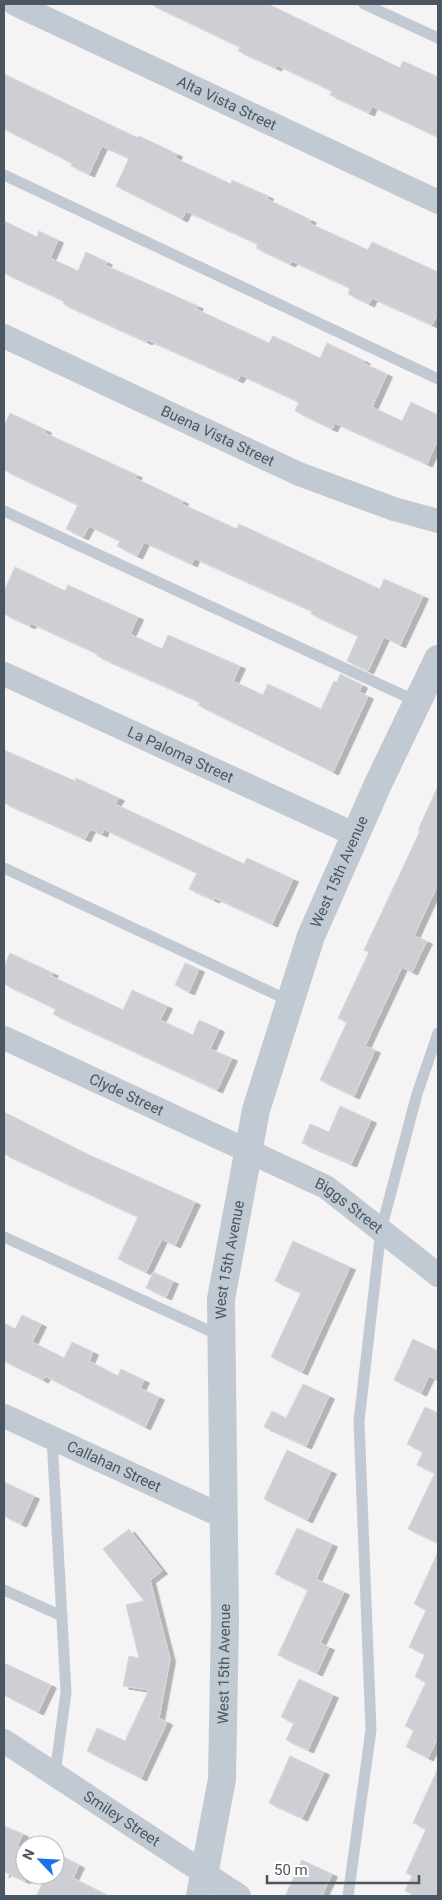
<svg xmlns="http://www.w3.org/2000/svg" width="442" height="1900" viewBox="0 0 442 1900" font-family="Roboto,sans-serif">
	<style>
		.building { fill: #cdcfd5; stroke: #d7d9de; filter: url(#shadow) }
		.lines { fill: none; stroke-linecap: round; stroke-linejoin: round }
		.service { stroke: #c1cad2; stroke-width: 11 }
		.minor { stroke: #c1cad2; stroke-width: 24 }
		.tertiary { stroke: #c1cad2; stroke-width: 28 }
		.labels { text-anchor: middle; stroke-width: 4.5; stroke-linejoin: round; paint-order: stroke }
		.street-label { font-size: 15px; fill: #4a5661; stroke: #fff }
	</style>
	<defs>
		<filter id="shadow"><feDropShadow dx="5.5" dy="3" stdDeviation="0" flood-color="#0004"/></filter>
	</defs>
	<rect width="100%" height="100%" fill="#f5f3f3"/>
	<g class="building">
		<polygon points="150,4 268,4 400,68 403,61 438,77 438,137 372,106 369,113 330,95 332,91 277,65 276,68 238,51 240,47"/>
		<polygon points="4,74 138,138 139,136 177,154 175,158 231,184 232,180 268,196 267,199 311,220 309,223 368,250 372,242 438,272 438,313 432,325 372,298 369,304 348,294 350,288 292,261 290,264 256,248 258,244 186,211 182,219 116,186 129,158 102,146 89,174 71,166 72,163 4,129"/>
		<polygon points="4,221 37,237 39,231 58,240 50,258 78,271 86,252 107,262 105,265 198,306 196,309 269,343 273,336 320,358 327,343 365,361 363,363 387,374 372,407 402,421 411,402 438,415 438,439 427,464 335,423 332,429 295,411 299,402 241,375 238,380 148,340 147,342 63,304 64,301 4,273"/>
		<polygon points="10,413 46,430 45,433 137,475 135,478 183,501 182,504 237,529 239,524 380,589 384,579 423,596 400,645 384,637 368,671 347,661 358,636 311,614 312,611 194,558 192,564 144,542 137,556 117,546 120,541 89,526 83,537 66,529 78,505 4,470 4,426"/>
		<polygon points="15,567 65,591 68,585 138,617 130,634 162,649 168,635 240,666 233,681 263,695 268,684 321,709 334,681 337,682 340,674 362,685 359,692 368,696 333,772 198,705 200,702 97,656 98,654 31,623 30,626 4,614 4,591"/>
		<polygon points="4,750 75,781 76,778 119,798 115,804 244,864 247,858 293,879 272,924 215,898 214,900 189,889 197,873 104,829 102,834 90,829 85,839 4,803"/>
		<polygon points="438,786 438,884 414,936 427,941 412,972 402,967 365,1046 375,1050 354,1096 320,1080 347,1022 338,1018 369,952 364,950 420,831 418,830"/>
		<polygon points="10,953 53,973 51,976 123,1010 132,990 167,1006 160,1020 193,1035 199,1020 219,1029 210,1049 232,1058 217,1090 53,1014 56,1009 4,984 4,967"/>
		<polygon points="185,963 199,969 189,992 175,985"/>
		<polygon points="340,1106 371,1120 351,1164 302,1143 310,1124 329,1132"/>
		<polygon points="4,1112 85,1153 195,1202 175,1245 162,1239 146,1272 118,1259 138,1217 4,1154"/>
		<polygon points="293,1241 350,1267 302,1372 271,1357 301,1293 275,1281"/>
		<polygon points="153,1272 173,1281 166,1297 146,1288"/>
		<polygon points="22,1315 41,1324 32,1342 64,1358 72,1342 93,1352 89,1361 118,1376 121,1369 144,1380 140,1388 159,1397 145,1427 45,1376 43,1380 4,1361 4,1323 15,1329"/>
		<polygon points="413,1339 438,1351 438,1380 429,1376 421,1393 394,1380"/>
		<polygon points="303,1384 329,1396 306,1446 264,1427 272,1411 286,1418"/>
		<polygon points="425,1407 438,1413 438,1543 408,1529 435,1473 417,1465 423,1452 407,1444"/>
		<polygon points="287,1450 331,1471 307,1520 264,1499"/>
		<polygon points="4,1482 34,1496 21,1524 4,1516"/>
		<polygon points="297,1528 332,1544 316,1579 344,1592 320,1643 329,1647 317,1673 278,1655 308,1590 275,1574"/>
		<polygon points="129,1529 162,1571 150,1580 170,1659 159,1718 167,1722 141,1778 87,1751 97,1728 125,1741 149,1690 123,1686 129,1656 139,1658 126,1605 144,1601 103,1549"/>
		<polygon points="438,1552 438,1737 428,1758 406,1747 414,1730 405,1726 426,1682 415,1677 425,1654 409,1647 426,1610 414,1604"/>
		<polygon points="4,1663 51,1685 38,1712 4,1695"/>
		<polygon points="299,1679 333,1695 308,1750 286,1740 294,1723 281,1717"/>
		<polygon points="290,1756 324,1772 302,1818 269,1803"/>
		<polygon points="438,1768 438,1896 416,1896 405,1891 412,1876 406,1873 426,1829 413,1823"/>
		<polygon points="4,1826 23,1834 17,1846 25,1850 25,1881 5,1872 4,1875"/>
		<polygon points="58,1854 79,1865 73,1878 109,1896 36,1896 47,1875 55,1875 55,1860"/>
		<polygon points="302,1860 332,1874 322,1896 285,1896"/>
	</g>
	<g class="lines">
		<g class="service">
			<polyline points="364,4 438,38"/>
			<polyline points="4,175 438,379"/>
			<polyline points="4,511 418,702"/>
			<polyline points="4,868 290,1001"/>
			<polyline points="4,1237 221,1336"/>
			<polyline points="52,1438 66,1692 55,1774"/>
			<polyline points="4,1590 62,1616"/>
			<polyline points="348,1896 371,1730 359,1421 381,1230 417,1094 438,1033"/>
		</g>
		<g class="minor">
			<path id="s1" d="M15,4L438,202"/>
			<path id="s2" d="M4,336L299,474L394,509L438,521"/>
			<path id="s3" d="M4,674L356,835"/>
			<path id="s4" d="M4,1038L326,1187L438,1275"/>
			<path id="s5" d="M4,1416L224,1517"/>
			<path id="s6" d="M4,1741L239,1896"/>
		</g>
		<path class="tertiary" id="s7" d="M200,1896L222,1779L225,1619L221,1299L256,1110L311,936L378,784L438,659"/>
	</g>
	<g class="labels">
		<g class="street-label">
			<text dy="5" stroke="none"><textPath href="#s1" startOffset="234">Alta Vista Street</textPath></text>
			<text dy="5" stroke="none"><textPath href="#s2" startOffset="236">Buena Vista Street</textPath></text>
			<text dy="5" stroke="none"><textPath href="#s3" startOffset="194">La Paloma Street</textPath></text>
			<text dy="5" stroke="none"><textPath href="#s7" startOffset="1044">West 15th Avenue</textPath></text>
			<text dy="5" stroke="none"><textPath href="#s4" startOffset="135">Clyde Street</textPath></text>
			<text dy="5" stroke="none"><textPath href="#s4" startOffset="384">Biggs Street</textPath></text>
			<text dy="5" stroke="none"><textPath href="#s7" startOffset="639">West 15th Avenue</textPath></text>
			<text dy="5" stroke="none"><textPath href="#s5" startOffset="121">Callahan Street</textPath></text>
			<text dy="5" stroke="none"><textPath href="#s7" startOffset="234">West 15th Avenue</textPath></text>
			<text dy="5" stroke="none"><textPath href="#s6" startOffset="141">Smiley Street</textPath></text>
		</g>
	</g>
	<rect width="442" height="1900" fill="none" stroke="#4a5661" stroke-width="10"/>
	<g transform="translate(40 1860) rotate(295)"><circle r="24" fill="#ffffff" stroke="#b7bbc0"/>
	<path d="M0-4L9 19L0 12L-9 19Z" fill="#1a73e8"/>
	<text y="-8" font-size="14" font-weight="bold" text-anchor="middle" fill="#4a5661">N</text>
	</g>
	<path d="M267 1875v8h152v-8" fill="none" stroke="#4a5661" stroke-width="2.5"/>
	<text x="274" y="1875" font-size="15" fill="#4a5661" stroke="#ffffff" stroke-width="4" paint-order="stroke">50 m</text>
</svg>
